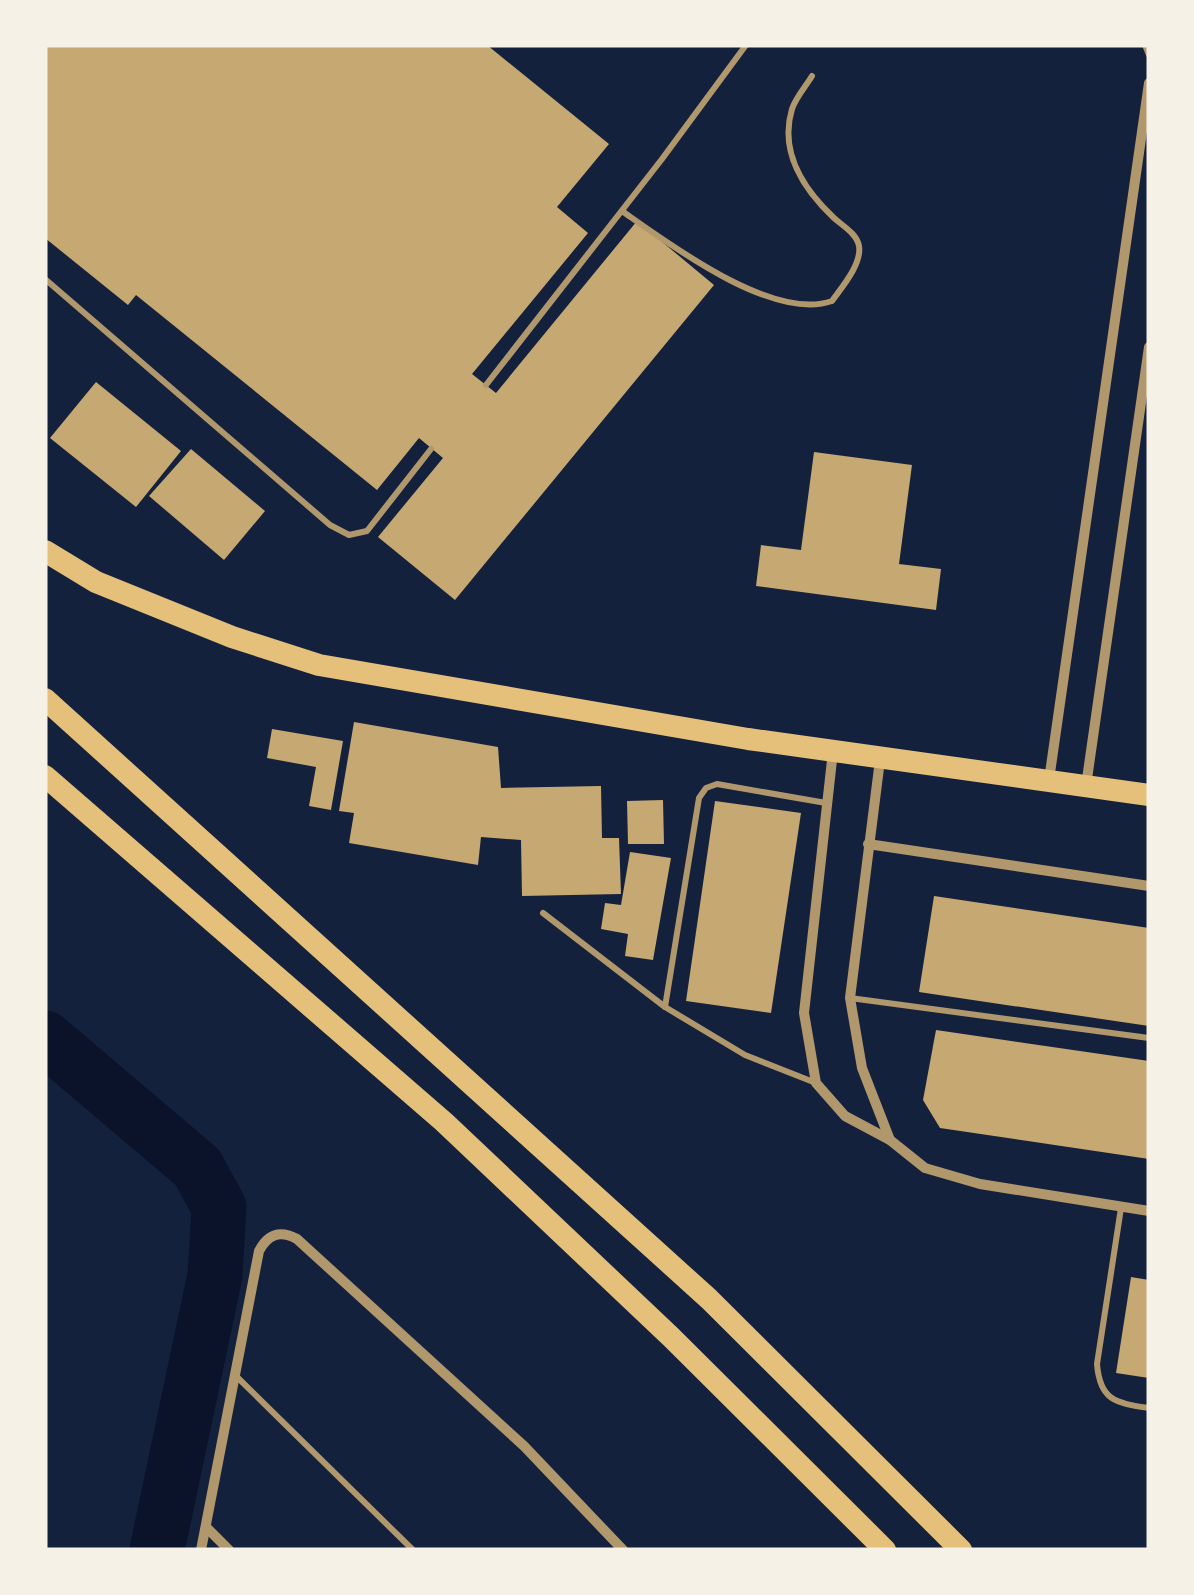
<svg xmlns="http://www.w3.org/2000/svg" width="1194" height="1595" viewBox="0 0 1194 1595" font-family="'Titillium Web',sans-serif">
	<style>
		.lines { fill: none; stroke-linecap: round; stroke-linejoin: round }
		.river { stroke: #0b132b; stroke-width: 55 }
		.building { fill: #c6a872 }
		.service { stroke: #b1986c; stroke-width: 6 }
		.minor { stroke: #b1986c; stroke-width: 10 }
		.primary { stroke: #e5c07b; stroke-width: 22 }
		.trunk { stroke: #e5c07b; stroke-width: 22 }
	</style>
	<rect width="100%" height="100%" fill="#14213d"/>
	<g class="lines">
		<polyline class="river" points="45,1038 197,1167 219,1207 215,1275 157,1550"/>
	</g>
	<g class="building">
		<polygon points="45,45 487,45 609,144 557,207 588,233 472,374 496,393 637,221 714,285 455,600 378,537 443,458 419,438 377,490 136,295 128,305 45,238"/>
		<polygon points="96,382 181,451 136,507 50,438"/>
		<polygon points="191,449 265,511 224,560 149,496"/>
		<polygon points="814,452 912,465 899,564 941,569 936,610 756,586 761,545 801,550"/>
		<polygon points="354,722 498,747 501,788 601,786 602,838 619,838 621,894 522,896 521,840 481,837 478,865 349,843 354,813 339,811"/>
		<polygon points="272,729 343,741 331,810 309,806 316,767 267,758"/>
		<polygon points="663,800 664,844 628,844 627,801"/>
		<polygon points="715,801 801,813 771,1013 686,1001"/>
		<polygon points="630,852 671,858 653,960 625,956 628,934 601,929 605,903 621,905"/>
		<polygon points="934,896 1149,928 1149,1026 919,992"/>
		<polygon points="936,1030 1149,1061 1149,1159 940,1128 923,1100"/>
		<polygon points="1131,1277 1149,1280 1149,1378 1116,1373"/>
	</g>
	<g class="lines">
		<g class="service">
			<polyline points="1145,45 1149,55"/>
			<path d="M622,211C669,244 773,322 832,301C842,287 862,264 859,246C857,234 843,226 834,218C804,190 779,152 792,109C796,97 806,86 812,76"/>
			<polyline points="45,279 330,525 349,535 367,531 431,449"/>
			<polyline points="486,385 662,159 746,45"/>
			<polyline points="543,913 665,1007 745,1055 816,1083"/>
			<polyline points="850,998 1149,1038"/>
			<polyline points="665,1007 699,798 706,788 717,784 826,803"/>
			<path d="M1121,1208L1097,1364C1100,1401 1116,1403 1149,1408"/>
			<polyline points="236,1376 413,1550"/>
		</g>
		<g class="minor">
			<polyline points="833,751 804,1013 816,1083 845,1116 890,1140 925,1168 980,1184 1149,1211"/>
			<polyline points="880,760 850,998 862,1068 890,1140"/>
			<polyline points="1049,780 1149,83"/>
			<polyline points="1086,786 1149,347"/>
			<polyline points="868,844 1149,886"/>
			<polyline points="206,1527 229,1550"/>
			<path d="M201,1550L259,1251C268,1234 280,1230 297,1239L524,1446L623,1550"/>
		</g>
		<polyline class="primary" points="45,551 96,582 232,637 319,665 748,739 1149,795"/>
		<g class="trunk">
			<polyline points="45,699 709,1299 961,1550"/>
			<polyline points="45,776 444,1122 671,1337 885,1550"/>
		</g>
	</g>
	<rect width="1194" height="1595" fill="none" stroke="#f6f1e7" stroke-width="95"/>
</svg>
